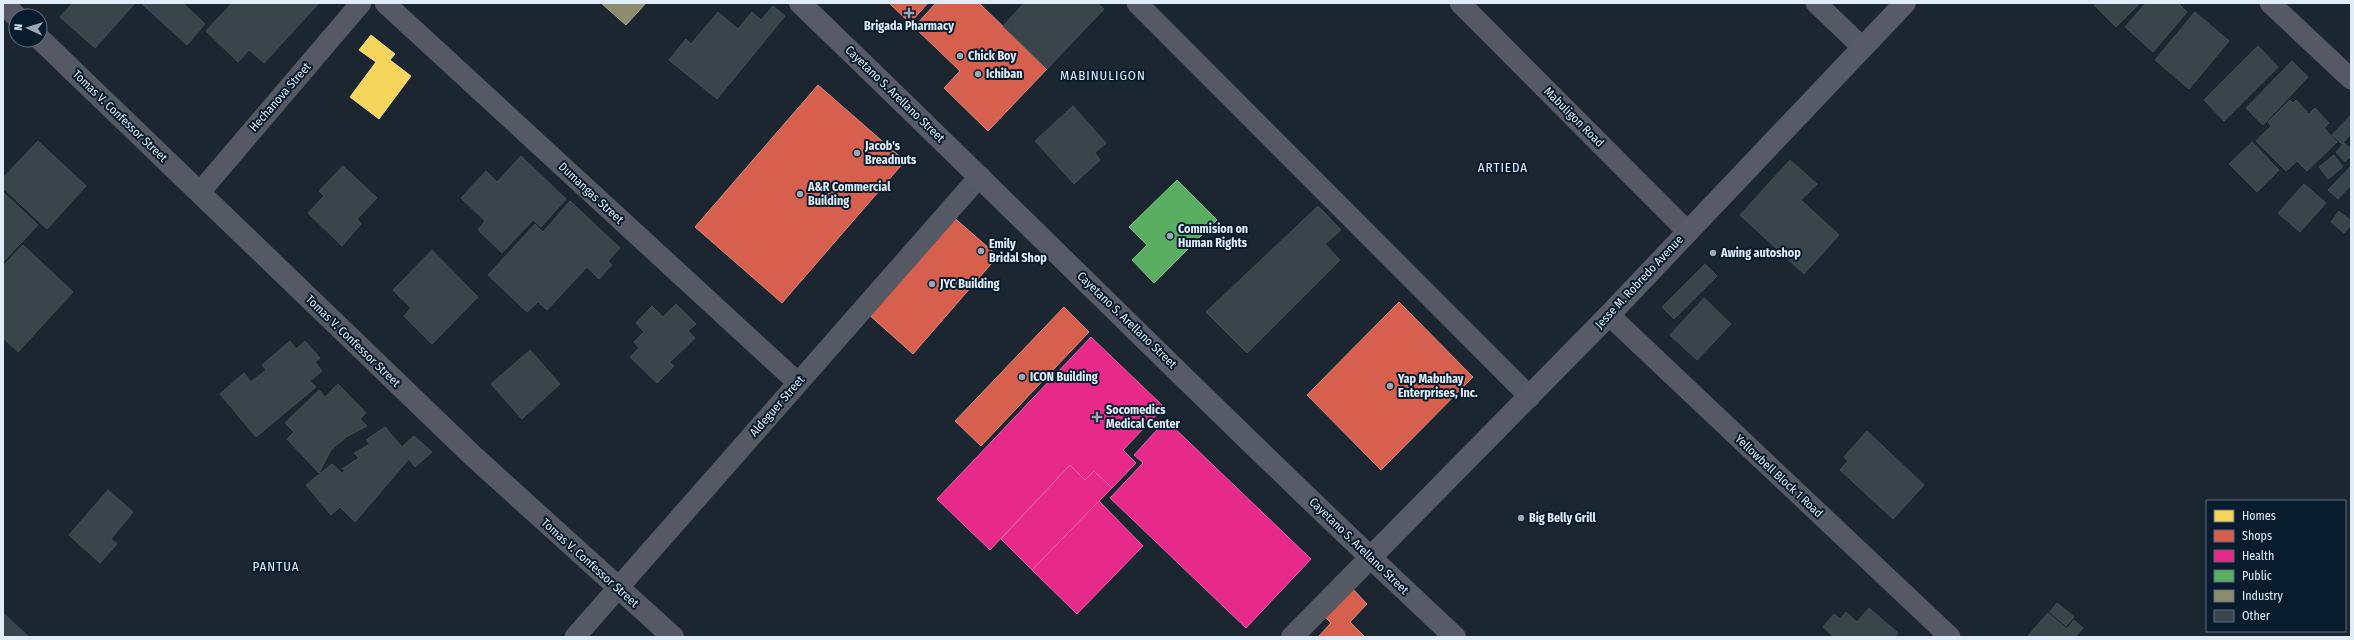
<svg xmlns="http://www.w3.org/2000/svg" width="2354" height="640" viewBox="0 0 2354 640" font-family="'Fira Sans Condensed',sans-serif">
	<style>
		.homes { fill: #f6d55c; stroke: #efdc8b }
		.shops { fill: #d6604d; stroke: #d98a80 }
		.health { fill: #e7298a; stroke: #e564ab }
		.public { fill: #5aae61; stroke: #82c18e }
		.industry { fill: #8c8c6e; stroke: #a5a997 }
		.building { fill: #3a454b; stroke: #424e56 }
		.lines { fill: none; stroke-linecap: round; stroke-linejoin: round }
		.minor { stroke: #555963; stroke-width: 21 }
		.tertiary { stroke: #555963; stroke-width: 22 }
		.secondary { stroke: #575b67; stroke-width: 22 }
		.poi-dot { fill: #9ba7b2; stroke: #091c2d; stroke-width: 1.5 }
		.labels { text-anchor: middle; stroke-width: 4; stroke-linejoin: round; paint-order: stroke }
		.poi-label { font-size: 12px; font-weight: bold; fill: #e0ecf8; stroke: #091c2d; text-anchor: start }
		.street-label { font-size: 12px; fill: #e0ecf8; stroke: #091c2d }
		.neighbourhood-label { font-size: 13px; letter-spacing: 1px; fill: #e0ecf8; stroke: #091c2d }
	</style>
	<rect width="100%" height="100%" fill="#1b2630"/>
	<polygon class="homes" points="371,35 395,54 390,60 411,76 379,119 350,97 376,62 359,50"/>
	<g class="shops">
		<polygon points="889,3 928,3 910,23"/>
		<polygon points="936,3 979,3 1047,69 988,131 944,88 960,71 914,27"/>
		<polygon points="818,85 905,161 782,303 695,227"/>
		<polygon points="951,215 998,256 913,354 867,313"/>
		<polygon points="1399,302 1473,377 1381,470 1307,395"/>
		<polygon points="1064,307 1089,332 981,446 955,421"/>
		<polygon points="1352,588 1367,604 1350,622 1365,637 1318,637 1331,623 1324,616"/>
	</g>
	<g class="health">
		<polygon points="1091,337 1164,407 1123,450 1136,463 1112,488 1094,471 1085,480 1070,465 990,550 937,499"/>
		<polygon points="1166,420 1311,559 1246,628 1110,498 1143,463 1134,455"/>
		<polygon points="1070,465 1085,480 1094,471 1112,488 1032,570 1001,539"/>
		<polygon points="1099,501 1143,546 1077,614 1032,570"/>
	</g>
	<polygon class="public" points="1177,180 1217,220 1154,283 1132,260 1147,245 1129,227"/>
	<polygon class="industry" points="601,3 646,3 626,25"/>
	<g class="building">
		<polygon points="73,3 135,3 95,48 60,17"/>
		<polygon points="141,3 183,3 205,24 187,45"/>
		<polygon points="232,3 319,3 264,63 249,50 238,62 206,31"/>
		<polygon points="1024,3 1097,3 1104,9 1047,69 1003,26"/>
		<polygon points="2096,3 2140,3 2116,27 2094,5"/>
		<polygon points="2146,3 2178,3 2187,12 2153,52 2125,27"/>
		<polygon points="773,6 785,16 717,99 669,60 686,39 691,44 718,12 738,29 752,12 761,20"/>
		<polygon points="2195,12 2229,41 2189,89 2155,60"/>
		<polygon points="2258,46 2278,67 2224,121 2204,100"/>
		<polygon points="2292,61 2308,77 2263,125 2246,108"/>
		<polygon points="2290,100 2293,103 2296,100 2309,114 2315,108 2329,123 2324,128 2337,142 2307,171 2297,161 2286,171 2256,141 2271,126 2268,122"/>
		<polygon points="1073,106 1106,143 1095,153 1100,160 1074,184 1035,141"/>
		<polygon points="2351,115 2351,134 2342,144 2332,135"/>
		<polygon points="38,141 86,186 47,229 3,188 3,178"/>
		<polygon points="2252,142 2279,170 2257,192 2229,164"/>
		<polygon points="2344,143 2351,149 2351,156 2345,162 2336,152"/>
		<polygon points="2334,155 2343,167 2328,179 2319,167"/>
		<polygon points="521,156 566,199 541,227 533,220 502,253 478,230 485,221 461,198 486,171 497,182"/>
		<polygon points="1790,160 1817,184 1801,200 1839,235 1804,274 1740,215"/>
		<polygon points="343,166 377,198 357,219 361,224 342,246 308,213 324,196 319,191"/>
		<polygon points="2351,166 2351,185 2338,199 2328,190"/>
		<polygon points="2304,184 2326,203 2300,232 2278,213"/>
		<polygon points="3,192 38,225 3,262"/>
		<polygon points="570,201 620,248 608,261 612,265 599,279 587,267 547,310 538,302 527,312 488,275 535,224 543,232"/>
		<polygon points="1318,206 1341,230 1325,244 1340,260 1247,353 1206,312"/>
		<polygon points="2339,211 2351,221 2351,225 2344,233 2331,222"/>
		<polygon points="23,245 73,292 18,352 3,338 3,266"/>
		<polygon points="432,250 478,297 432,344 404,316 411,308 393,290"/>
		<polygon points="1705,264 1717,276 1674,319 1662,307"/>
		<polygon points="1704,298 1731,324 1697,360 1670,335"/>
		<polygon points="676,304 696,324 688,331 695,338 670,362 674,366 657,383 630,357 639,348 634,342 644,332 636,323 652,306 663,317"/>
		<polygon points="290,341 296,349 305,341 320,358 315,362 322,371 310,381 316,387 256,437 220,394 244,373 251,382 266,370 262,365"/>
		<polygon points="530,350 560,384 522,419 491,384"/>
		<polygon points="338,384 366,413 360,419 367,426 346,437 331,450 319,473 287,439 294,432 285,423 319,390 325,397"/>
		<polygon points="385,427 402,447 414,436 432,452 415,467 409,459 355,522 340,507 331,515 306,485 332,464 342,473 346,470 342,469 359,458 354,453 370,444 366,440"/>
		<polygon points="1867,431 1924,485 1893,519 1840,470 1848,461 1844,457"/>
		<polygon points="108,490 133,512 111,539 117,544 100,563 69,535"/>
		<polygon points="2057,603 2074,617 2066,626 2050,612"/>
		<polygon points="1869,608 1898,633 1895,637 1834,637 1823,627 1834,614 1840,619 1846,612 1857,622"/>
		<polygon points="3,613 29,637 3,637"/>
		<polygon points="2048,613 2067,629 2074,620 2083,628 2075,637 2027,637"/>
	</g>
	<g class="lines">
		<g class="minor">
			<polyline points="385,3 797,382"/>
			<polyline points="1137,3 1530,397"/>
			<polyline points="1460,3 1687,231"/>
			<polyline points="1816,3 1862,47"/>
			<polyline points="2270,3 2351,79"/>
			<polyline points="200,192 361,3"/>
			<polyline points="1609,315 1950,637"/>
			<polyline points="575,637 980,176"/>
		</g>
		<g class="tertiary">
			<polyline points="3,3 16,16"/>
			<polyline points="40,39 472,455 673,637"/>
			<polyline points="1292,637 1370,558"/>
		</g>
		<g class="secondary">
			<path d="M800,3C1019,213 1233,430 1455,637"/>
			<polyline points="1370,558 1609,315 1905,3"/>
		</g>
	</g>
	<g class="poi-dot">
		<path d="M907 7h4v4h4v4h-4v4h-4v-4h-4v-4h4z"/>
		<circle cx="960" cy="56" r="4"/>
		<circle cx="978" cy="74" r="4"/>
		<circle cx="857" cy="153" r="4"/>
		<circle cx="800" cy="194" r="4"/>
		<circle cx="1170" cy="236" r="4"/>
		<circle cx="981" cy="251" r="4"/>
		<circle cx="1713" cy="253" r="4"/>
		<circle cx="932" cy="284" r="4"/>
		<circle cx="1022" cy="377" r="4"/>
		<circle cx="1390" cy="386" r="4"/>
		<path d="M1095 411h4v4h4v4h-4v4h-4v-4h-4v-4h4z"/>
		<circle cx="1521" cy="518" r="4"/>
	</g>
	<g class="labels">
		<g class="poi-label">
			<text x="909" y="30" text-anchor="middle">Brigada Pharmacy</text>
			<text x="968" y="60">Chick Boy</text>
			<text x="986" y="78">Ichiban</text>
			<text x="865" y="150">Jacob's<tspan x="865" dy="14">Breadnuts</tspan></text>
			<text x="808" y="191">A&amp;R Commercial<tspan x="808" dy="14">Building</tspan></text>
			<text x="1178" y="233">Commision on<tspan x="1178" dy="14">Human Rights</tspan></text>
			<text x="989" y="248">Emily<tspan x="989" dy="14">Bridal Shop</tspan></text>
			<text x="1721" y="257">Awing autoshop</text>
			<text x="940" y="288">JYC Building</text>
			<text x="1030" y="381">ICON Building</text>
			<text x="1398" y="383">Yap Mabuhay<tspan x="1398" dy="14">Enterprises, Inc.</tspan></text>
			<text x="1106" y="414">Socomedics<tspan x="1106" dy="14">Medical Center</tspan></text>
			<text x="1529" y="522">Big Belly Grill</text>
		</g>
		<g class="street-label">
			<text transform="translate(895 94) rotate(44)" y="4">Cayetano S. Arellano Street</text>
			<text transform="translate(280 97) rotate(-49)" y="4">Hechanova Street</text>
			<text transform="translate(120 116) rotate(44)" y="4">Tomas V. Confessor Street</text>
			<text transform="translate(1574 117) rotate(45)" y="4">Mabuligon Road</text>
			<text transform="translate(591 193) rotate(43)" y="4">Dumangas Street</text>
			<text transform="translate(1639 282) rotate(-47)" y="4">Jesse M. Robredo Avenue</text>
			<text transform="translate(1127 320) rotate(44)" y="4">Cayetano S. Arellano Street</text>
			<text transform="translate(353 341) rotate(44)" y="4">Tomas V. Confessor Street</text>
			<text transform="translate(777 406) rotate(-49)" y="4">Aldeguer Street</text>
			<text transform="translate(1779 476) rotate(43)" y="4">Yellowbell Block 1 Road</text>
			<text transform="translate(1359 546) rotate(44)" y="4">Cayetano S. Arellano Street</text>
			<text transform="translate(590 563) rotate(42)" y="4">Tomas V. Confessor Street</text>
		</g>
		<g class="neighbourhood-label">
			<text x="1103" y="80">MABINULIGON</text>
			<text x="1503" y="172">ARTIEDA</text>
			<text x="276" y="571">PANTUA</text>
		</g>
	</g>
	<rect width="2354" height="640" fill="none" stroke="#e0ecf8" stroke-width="8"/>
	<rect x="2206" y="500" width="140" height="132" fill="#091c2d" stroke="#5f6f7e"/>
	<rect x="2214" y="510" width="20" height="12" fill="#f6d55c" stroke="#5f6f7e"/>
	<text x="2242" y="520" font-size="12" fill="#e0ecf8">Homes</text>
	<rect x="2214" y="530" width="20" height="12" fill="#d6604d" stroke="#5f6f7e"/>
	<text x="2242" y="540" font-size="12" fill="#e0ecf8">Shops</text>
	<rect x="2214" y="550" width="20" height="12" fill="#e7298a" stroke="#5f6f7e"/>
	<text x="2242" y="560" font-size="12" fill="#e0ecf8">Health</text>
	<rect x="2214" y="570" width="20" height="12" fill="#5aae61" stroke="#5f6f7e"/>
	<text x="2242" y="580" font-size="12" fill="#e0ecf8">Public</text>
	<rect x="2214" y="590" width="20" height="12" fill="#8c8c6e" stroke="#5f6f7e"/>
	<text x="2242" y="600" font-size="12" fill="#e0ecf8">Industry</text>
	<rect x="2214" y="610" width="20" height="12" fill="#3a454b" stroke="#5f6f7e"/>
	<text x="2242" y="620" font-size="12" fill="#e0ecf8">Other</text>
	<g transform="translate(28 28) rotate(274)"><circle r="19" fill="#091c2d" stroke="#5f6f7e"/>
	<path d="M0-3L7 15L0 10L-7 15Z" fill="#9ba7b2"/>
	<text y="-6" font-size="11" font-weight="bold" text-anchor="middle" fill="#e0ecf8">N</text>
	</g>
</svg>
